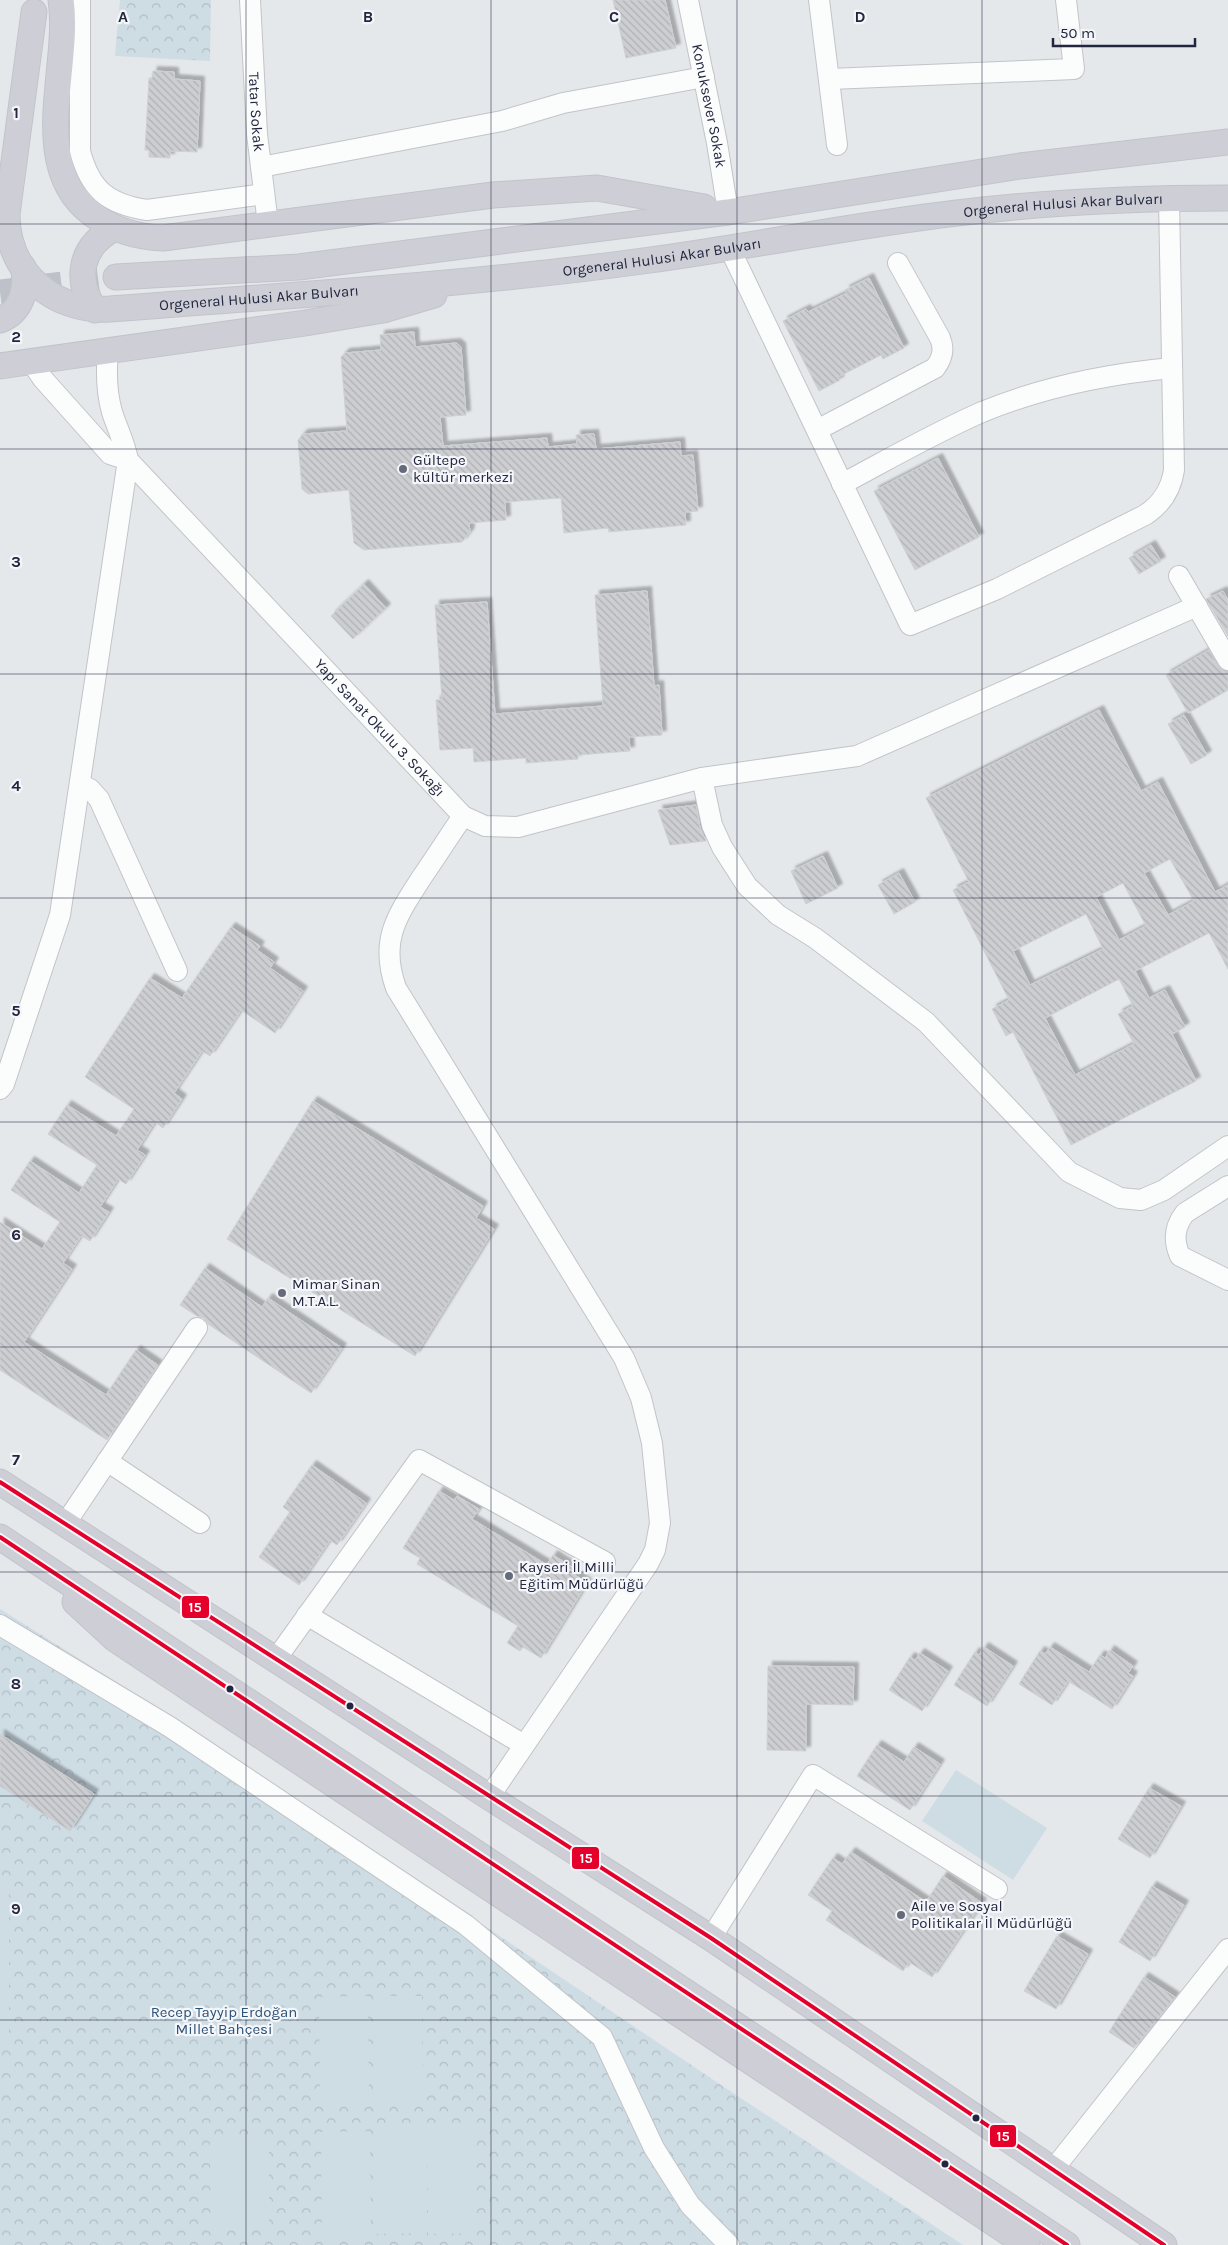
<svg xmlns="http://www.w3.org/2000/svg" width="1228" height="2245" viewBox="0 0 1228 2245" font-family="Karla,sans-serif">
	<style>
		.forest { fill: url(#forest-crowns) }
		.pitch { fill: #cedce4 }
		.building { fill: url(#building-back-hatch); stroke: #ced0d4; fill-rule: evenodd; filter: url(#shadow) }
		.lines { fill: none; stroke-linecap: round; stroke-linejoin: round }
		.major-tunnel { stroke: #bec1c9; stroke-width: 25; stroke-dasharray: 25 12; stroke-linecap: butt }
		.minor-casing { stroke: #c2c4c8; stroke-width: 22 }
		.major-casing { stroke: #c1c4ca; stroke-width: 27 }
		.minor { stroke: #fbfcfc; stroke-width: 20 }
		.major { stroke: #cecfd6; stroke-width: 25 }
		.bus-1-casing { stroke: #f4f6f9; stroke-width: 8 }
		.bus-1 { stroke: #e4002b; stroke-width: 4 }
		.grid { fill: none; stroke: #22273f; stroke-width: 1; stroke-opacity: 0.55 }
		.poi-dot { fill: #666b7b; stroke: #f4f6f9; stroke-width: 2 }
		.bus-dot { fill: #22273f; stroke: #f4f6f9; stroke-width: 2 }
		.labels { text-anchor: middle; stroke-width: 4.5; stroke-linejoin: round; paint-order: stroke }
		.street-label { font-size: 15px; fill: #22273f; stroke: #f4f6f9 }
		.poi-label { font-size: 15px; fill: #22273f; stroke: #f4f6f9; text-anchor: start }
		.park-label { font-size: 15px; fill: #2b5277; stroke: #f4f6f9 }
		.grid-label { font-size: 16px; text-anchor: middle; font-weight: bold; fill: #22273f; stroke: #f4f6f9; stroke-width: 4.5; stroke-linejoin: round; paint-order: stroke }
		.line-badge { stroke: #f4f6f9; stroke-width: 2 }
		.badge-label { font-size: 14px; text-anchor: middle; font-weight: bold; fill: #fff }
	</style>
	<defs>
		<pattern id="forest-crowns" width="20" height="18" patternUnits="userSpaceOnUse" patternTransform="scale(1.25)"><rect width="20" height="18" fill="#cedce4"/><path d="M2 6a3 3 0 1 1 6 0M12 15a3 3 0 1 1 6 0" fill="none" stroke="#b1bdc5"/></pattern>
		<pattern id="building-back-hatch" width="6" height="6" patternUnits="userSpaceOnUse" patternTransform="scale(1.25)"><rect width="6" height="6" fill="#ccced2"/><path d="M-1 5l2 2M0 0l6 6M5-1l2 2" fill="none" stroke="#afb1b5"/></pattern>
		<filter id="shadow"><feDropShadow dx="4.5" dy="-4.5" stdDeviation="1" flood-color="#0004"/></filter>
	</defs>
	<rect width="100%" height="100%" fill="#e5e8eb"/>
	<g class="forest">
		<polygon points="120,0 211,0 210,61 115,56"/>
		<polygon points="0,1609 201,1735 712,2079 963,2245 0,2245"/>
	</g>
	<g class="pitch">
		<polygon points="956,1770 1047,1828 1013,1880 922,1821"/>
		<rect x="0" y="1891" width="9" height="142"/>
		<polygon points="368,1996 369,2103 320,2103 319,1997"/>
		<polygon points="373,1996 422,1996 423,2102 374,2103"/>
		<polygon points="375,2127 424,2127 424,2233 375,2234"/>
		<polygon points="427,2127 476,2127 477,2233 428,2234"/>
		<polygon points="370,2131 371,2238 322,2239 321,2132"/>
		<polygon points="269,2136 269,2228 211,2228 210,2137"/>
	</g>
	<g class="building">
		<polygon points="613,0 665,0 676,48 626,58"/>
		<polygon points="153,71 174,72 174,79 200,81 197,152 170,151 170,158 149,157 149,150 145,150 149,78 152,78"/>
		<polygon points="869,278 904,348 883,359 881,355 838,377 840,380 819,391 783,321 806,309 808,312 847,293 845,290"/>
		<polygon points="414,332 415,347 456,343 461,347 466,415 440,417 443,446 547,438 548,447 577,444 576,435 594,434 596,449 680,442 681,456 693,455 698,511 685,512 686,525 609,532 608,528 564,533 561,498 505,502 506,520 469,523 470,532 462,542 364,550 354,543 349,490 308,494 302,489 298,440 303,434 347,431 341,357 345,353 381,350 380,335"/>
		<polygon points="938,458 979,537 915,570 874,491"/>
		<polygon points="1151,545 1161,561 1139,574 1129,558"/>
		<polygon points="364,584 386,608 353,639 331,616"/>
		<polygon points="647,591 654,686 659,685 662,735 629,737 630,751 578,755 578,759 526,763 526,758 474,762 473,748 440,750 436,700 442,700 435,605 487,602 495,714 603,706 595,595"/>
		<polygon points="1223,591 1228,600 1228,636 1206,599"/>
		<polygon points="1209,650 1218,666 1228,672 1228,690 1188,713 1166,675"/>
		<path d="M1099,710L1141,791L1158,782L1215,892L1228,885V969L1209,933L1135,971L1149,998L1165,990L1185,1027L1172,1034L1196,1081L1071,1145L1013,1032L1006,1036L992,1009L1009,1000L953,890L969,882L926,798ZM1170,859L1194,901L1168,915L1144,873ZM1123,883L1146,926L1119,940L1096,897ZM1086,914L1103,949L1030,985L1013,951ZM1119,979L1133,1006L1118,1014L1134,1044L1075,1075L1045,1018Z"/>
		<polygon points="1184,715 1207,755 1191,764 1168,724"/>
		<polygon points="696,805 700,828 706,841 670,845 658,810"/>
		<polygon points="823,856 838,888 806,904 791,871"/>
		<polygon points="899,873 915,902 894,914 878,885"/>
		<polygon points="231,927 260,946 257,950 274,962 270,968 303,991 275,1033 241,1010 210,1056 202,1051 174,1093 182,1099 163,1128 155,1122 137,1150 145,1155 126,1184 118,1179 100,1207 109,1212 90,1241 81,1236 63,1263 72,1269 24,1342 106,1395 136,1350 158,1365 107,1440 0,1370 0,1222 42,1249 60,1222 11,1190 30,1161 79,1193 97,1165 48,1134 67,1105 116,1136 134,1109 85,1077 150,978 182,998"/>
		<polygon points="313,1101 483,1206 476,1218 494,1229 415,1356 227,1239"/>
		<polygon points="205,1268 262,1307 268,1298 342,1348 311,1393 208,1324 204,1318 197,1316 180,1305"/>
		<polygon points="312,1465 366,1503 337,1545 330,1540 299,1585 259,1557 290,1512 283,1507"/>
		<polygon points="439,1491 454,1500 457,1496 479,1509 472,1519 547,1565 553,1555 575,1569 572,1573 587,1583 541,1658 523,1647 520,1651 507,1643 518,1626 417,1564 420,1558 403,1548"/>
		<polygon points="984,1647 1013,1666 987,1706 954,1685 975,1652 979,1655"/>
		<polygon points="1050,1647 1089,1672 1100,1655 1105,1658 1110,1650 1133,1666 1128,1673 1133,1676 1112,1709 1068,1681 1052,1705 1019,1684 1040,1651 1045,1654"/>
		<polygon points="920,1653 948,1671 922,1711 889,1690 910,1657 915,1660"/>
		<polygon points="768,1666 854,1667 853,1705 806,1704 806,1751 767,1750"/>
		<polygon points="0,1734 94,1794 70,1831 0,1786"/>
		<polygon points="877,1745 904,1762 914,1747 940,1764 910,1810 857,1776"/>
		<polygon points="1149,1788 1181,1806 1150,1858 1118,1839"/>
		<polygon points="851,1852 926,1902 943,1876 982,1903 932,1977 909,1962 903,1971 826,1920 832,1911 808,1895 833,1858 842,1864"/>
		<polygon points="1152,1886 1184,1905 1150,1961 1119,1942"/>
		<polygon points="1057,1936 1088,1954 1056,2009 1024,1991"/>
		<polygon points="1144,1977 1175,1997 1134,2048 1109,2032"/>
	</g>
	<g class="lines">
		<polyline class="major-tunnel" points="0,292 116,277"/>
		<defs>
			<g id="minor">
				<path d="M80,0V151C90,189 107,204 147,210L264,194"/>
				<path id="s1" d="M250,0L257,134L268,224"/>
				<path id="s2" d="M688,0L717,143L728,212"/>
				<polyline points="819,0 837,145"/>
				<polyline points="830,79 1074,69 1066,0"/>
				<polyline points="261,167 502,121 563,103 704,77"/>
				<path d="M729,247L910,625L997,589L1145,515C1162,504 1171,490 1174,470L1169,198"/>
				<path id="s3" d="M30,360L43,379L110,454L128,460L463,816L485,826L518,827L702,778L857,756L1197,606"/>
				<path d="M817,430L935,368C942,359 945,350 940,338L898,263"/>
				<path d="M842,484C889,459 934,433 982,412C1043,387 1106,374 1172,368"/>
				<polyline points="1179,576 1228,660"/>
				<polyline points="702,778 712,825 722,847 747,886 778,915 815,938 926,1022 1069,1172 1120,1198 1141,1200 1164,1190 1228,1146"/>
				<polyline points="80,784 90,789 99,799 177,971"/>
				<path d="M463,816C449,836 436,857 422,877C397,916 379,940 396,988L624,1358L641,1398L652,1443L660,1523L655,1550L648,1564L489,1797"/>
				<path d="M0,1089L4,1084L60,915L128,460C125,443 117,428 112,412C106,391 106,371 108,350"/>
				<path d="M1228,1186L1185,1213C1174,1227 1173,1240 1180,1256L1228,1280"/>
				<polyline points="107,1461 200,1523"/>
				<polyline points="65,1524 197,1328"/>
				<polyline points="307,1615 524,1745"/>
				<polyline points="0,1625 170,1727 466,1925 602,2037 654,2148 690,2205 729,2245"/>
				<polyline points="276,1659 419,1460 605,1562"/>
				<polyline points="711,1938 813,1775 997,1889"/>
				<polyline points="1052,2171 1228,1949"/>
			</g>
			<g id="major">
				<path d="M61,0C71,67 27,165 92,214C113,230 136,237 163,238L493,195L597,188L704,207"/>
				<path id="s4" d="M34,12L7,214C7,272 53,312 110,309C290,295 471,285 650,260C753,246 854,225 957,213C1048,202 1137,198 1228,198"/>
				<polyline points="116,277 299,267 728,212 1020,166 1228,142"/>
				<path d="M95,310C74,279 80,246 115,228"/>
				<path d="M0,320C22,312 28,287 23,267"/>
				<polyline points="0,366 305,323 383,310 434,295"/>
				<polyline points="0,1482 489,1797 711,1938 1164,2245"/>
				<polyline points="0,1537 1067,2245"/>
				<polyline points="75,1602 115,1639 1027,2245"/>
			</g>
		</defs>
		<use href="#minor" class="minor-casing"/>
		<use href="#major" class="major-casing"/>
		<use href="#minor" class="minor"/>
		<use href="#major" class="major"/>
		<defs>
			<g id="bus-1">
				<polyline points="0,1482 711,1938 1164,2245"/>
				<polyline points="0,1537 1067,2245"/>
			</g>
		</defs>
		<use href="#bus-1" class="bus-1-casing"/>
		<use href="#bus-1" class="bus-1"/>
	</g>
	<path class="grid" d="M246,0V2245M491,0V2245M737,0V2245M982,0V2245M0,224H1228M0,449H1228M0,674H1228M0,898H1228M0,1122H1228M0,1347H1228M0,1572H1228M0,1796H1228M0,2020H1228"/>
	<g class="poi-dot">
		<circle cx="403" cy="469" r="5"/>
		<circle cx="282" cy="1293" r="5"/>
		<circle cx="509" cy="1576" r="5"/>
		<circle cx="901" cy="1915" r="5"/>
	</g>
	<g class="bus-dot">
		<circle cx="230" cy="1689" r="4.5"/>
		<circle cx="350" cy="1706" r="4.5"/>
		<circle cx="976" cy="2118" r="4.5"/>
		<circle cx="945" cy="2164" r="4.5"/>
	</g>
	<g class="labels">
		<g class="street-label">
			<text dy="5" stroke="none"><textPath href="#s2" startOffset="108">Konuksever Sokak</textPath></text>
			<text dy="5" stroke="none"><textPath href="#s1" startOffset="112">Tatar Sokak</textPath></text>
			<text dy="5" stroke="none"><textPath href="#s4" startOffset="1321">Orgeneral Hulusi Akar Bulvarı</textPath></text>
			<text dy="5" stroke="none"><textPath href="#s4" startOffset="916">Orgeneral Hulusi Akar Bulvarı</textPath></text>
			<text dy="5" stroke="none"><textPath href="#s4" startOffset="511">Orgeneral Hulusi Akar Bulvarı</textPath></text>
			<text dy="5" stroke="none"><textPath href="#s3" startOffset="510">Yapı Sanat Okulu 3. Sokağı</textPath></text>
		</g>
		<g class="poi-label">
			<text x="413" y="465">Gültepe<tspan x="413" dy="17">kültür merkezi</tspan></text>
			<text x="292" y="1289">Mimar Sinan<tspan x="292" dy="17">M.T.A.L.</tspan></text>
			<text x="519" y="1572">Kayseri İl Milli<tspan x="519" dy="17">Eğitim Müdürlüğü</tspan></text>
			<text x="911" y="1911">Aile ve Sosyal<tspan x="911" dy="17">Politikalar İl Müdürlüğü</tspan></text>
		</g>
		<g class="park-label">
			<text x="224" y="2017">Recep Tayyip Erdoğan<tspan x="224" dy="17">Millet Bahçesi</tspan></text>
		</g>
	</g>
	<g class="grid-label">
		<text x="123" y="22">A</text>
		<text x="368" y="22">B</text>
		<text x="614" y="22">C</text>
		<text x="860" y="22">D</text>
		<text x="16" y="118">1</text>
		<text x="16" y="342">2</text>
		<text x="16" y="567">3</text>
		<text x="16" y="791">4</text>
		<text x="16" y="1016">5</text>
		<text x="16" y="1240">6</text>
		<text x="16" y="1465">7</text>
		<text x="16" y="1689">8</text>
		<text x="16" y="1914">9</text>
	</g>
	<g class="line-badge">
		<rect x="181" y="1595" width="29" height="24" rx="5" fill="#e4002b"/>
		<rect x="571" y="1846" width="29" height="24" rx="5" fill="#e4002b"/>
		<rect x="989" y="2124" width="28" height="24" rx="5" fill="#e4002b"/>
	</g>
	<g class="badge-label">
		<text x="195" y="1612">15</text>
		<text x="586" y="1863">15</text>
		<text x="1003" y="2141">15</text>
	</g>
	<path d="M1053 38v8h142v-8" fill="none" stroke="#22273f" stroke-width="2.5"/>
	<text x="1060" y="38" font-size="15" fill="#22273f" stroke="#f4f6f9" stroke-width="4" paint-order="stroke">50 m</text>
</svg>
